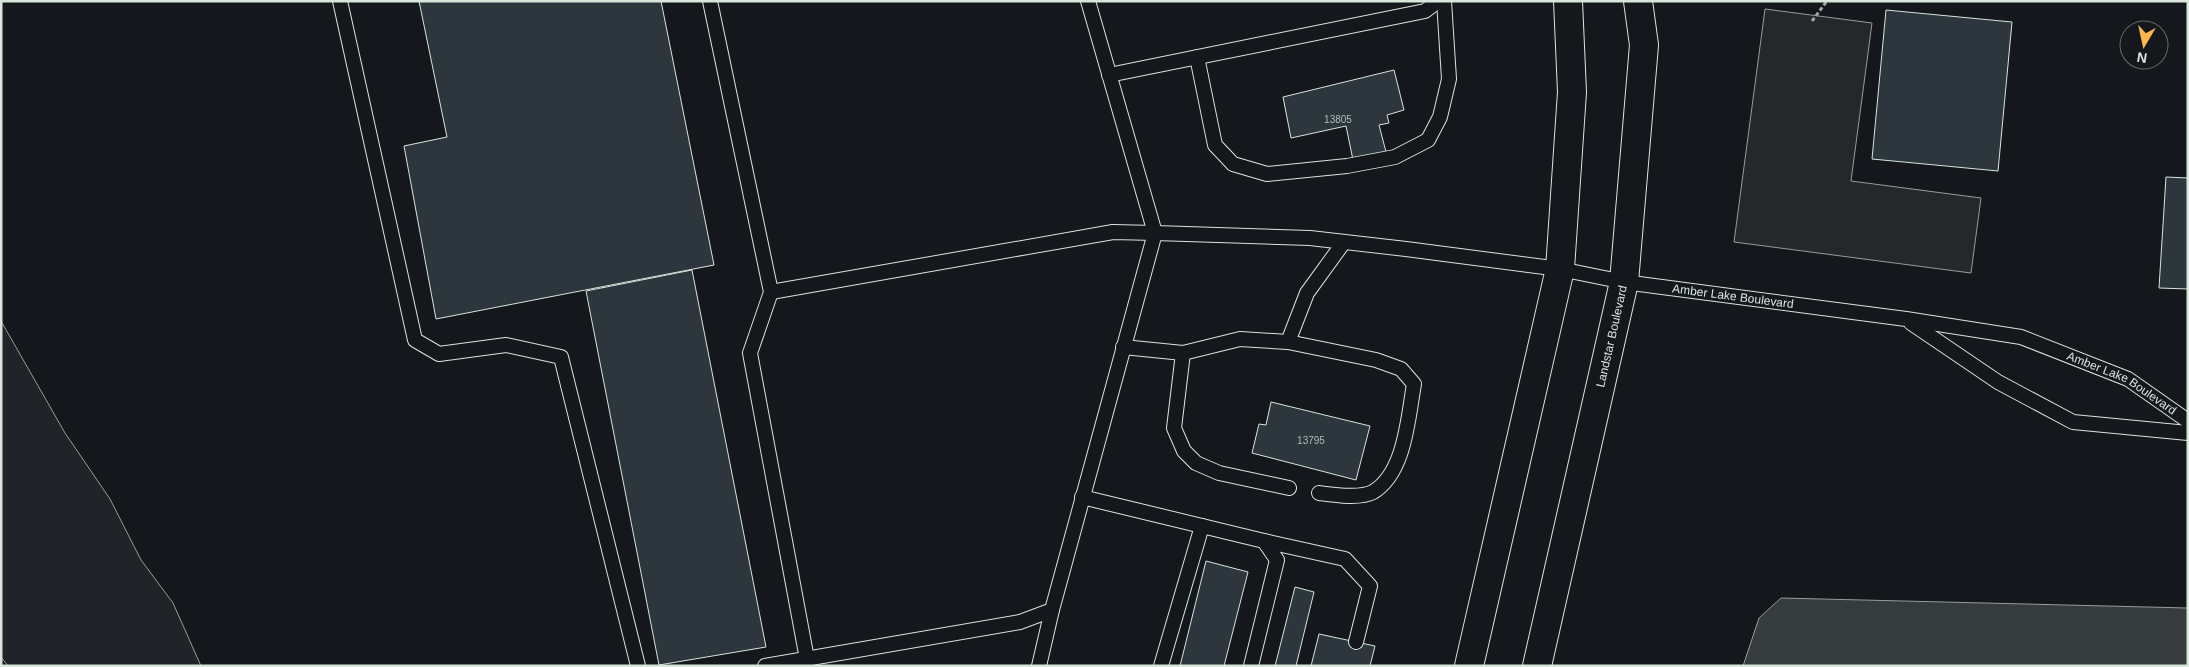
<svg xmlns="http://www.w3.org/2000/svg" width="2189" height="667" viewBox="0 0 2189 667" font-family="Helvetica,sans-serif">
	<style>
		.green { fill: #202428; stroke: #939e99 }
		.parking { fill: #24282b; stroke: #939e99 }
		.water { fill: #363b3e; stroke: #939e99 }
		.building { fill: #2c363c; stroke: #d8e6dc }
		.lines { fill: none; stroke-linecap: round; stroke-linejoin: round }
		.service-casing { stroke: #d8e6dc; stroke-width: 16 }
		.secondary-casing { stroke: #d8e6dc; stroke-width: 30 }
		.path { stroke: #9da8a2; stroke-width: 3; stroke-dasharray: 4 2.5; stroke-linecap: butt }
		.service { stroke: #14181c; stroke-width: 14 }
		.secondary { stroke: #14181c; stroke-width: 28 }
		.labels { text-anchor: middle; stroke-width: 4; stroke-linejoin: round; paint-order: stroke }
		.number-label { font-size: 10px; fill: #adbab4 }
		.street-label { font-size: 12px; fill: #d8e6dc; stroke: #14181c }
	</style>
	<rect width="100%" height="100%" fill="#14181c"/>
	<polygon class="green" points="1,321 65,433 110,499 141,560 173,603 201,666 8,666 1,657"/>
	<polygon class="parking" points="1765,9 1872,23 1851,181 1981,198 1971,273 1734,242"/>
	<polygon class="water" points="1781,598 2188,608 2188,666 1743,666 1759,618"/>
	<g class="building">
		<polygon points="419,1 661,1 714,265 436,319 404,146 447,137"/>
		<polygon points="1886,10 2012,22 1998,171 1872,159"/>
		<polygon points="1394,70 1404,110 1387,115 1389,123 1379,125 1386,152 1353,160 1346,126 1291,138 1283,97"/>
		<polygon points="2166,177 2188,178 2188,289 2159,288"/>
		<polygon points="692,270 766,647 659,665 586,291"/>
		<polygon points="1271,402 1370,426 1356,480 1252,453 1259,424 1266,425"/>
		<polygon points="1206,561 1248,572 1224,666 1180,666"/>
		<polygon points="1295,587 1314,592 1296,666 1275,666"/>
		<polygon points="1319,634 1375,646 1370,666 1311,666"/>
	</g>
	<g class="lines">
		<defs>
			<g id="service">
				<polyline points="340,1 415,340 439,354 506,345 561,357 638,666"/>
				<polyline points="710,1 771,292 750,353 807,659"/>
				<polyline points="1197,57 1215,145 1233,164 1267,174 1347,166 1395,157 1428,140 1440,117 1449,79 1444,1"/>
				<polyline points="1109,75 1425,11 1438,1"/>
				<polyline points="771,292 1113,232 1155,233 1088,1"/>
				<polyline points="1911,323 1998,382 2073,422 2188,433"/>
				<polyline points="1288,342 1307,293 1344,242"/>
				<path d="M1123,347L1183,353L1240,339L1288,342L1376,360L1401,369L1414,384C1408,418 1405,473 1373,492C1360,499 1334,495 1319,493"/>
				<polyline points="1183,353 1174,428 1184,451 1196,463 1219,473 1289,488"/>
				<polyline points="1082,497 1264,541 1277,560 1251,666"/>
				<polyline points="1264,541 1345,559 1370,586 1356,642"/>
				<path id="s1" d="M765,666L1020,622L1052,610L1155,233L1310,238L1406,249L1560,269L1624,282L1906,319L2021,337L2128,379L2188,421"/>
				<polyline points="1039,666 1052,610"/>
				<polyline points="1161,666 1202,526"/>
			</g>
			<g id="secondary">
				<polyline points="1469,666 1560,269 1572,92 1568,1"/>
				<path id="s2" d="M1537,666L1624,282L1644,45L1638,1"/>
			</g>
		</defs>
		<use href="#service" class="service-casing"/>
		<use href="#secondary" class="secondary-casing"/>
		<polyline class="path" points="1812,21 1827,1"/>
		<use href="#service" class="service"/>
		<use href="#secondary" class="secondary"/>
	</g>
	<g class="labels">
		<g class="number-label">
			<text x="1338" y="123">13805</text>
			<text x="1311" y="444">13795</text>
		</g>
		<g class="street-label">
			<text dy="4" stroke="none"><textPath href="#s1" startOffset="1266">Amber Lake Boulevard</textPath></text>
			<text dy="4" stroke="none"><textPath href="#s2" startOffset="338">Landstar Boulevard</textPath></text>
			<text dy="4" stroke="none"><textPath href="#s1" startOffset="1668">Amber Lake Boulevard</textPath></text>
		</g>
	</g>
	<rect width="2189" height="667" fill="none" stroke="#d8e6dc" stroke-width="5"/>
	<g transform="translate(2144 45) rotate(189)"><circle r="24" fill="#14181c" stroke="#626a69"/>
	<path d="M0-4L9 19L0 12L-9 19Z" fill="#ffb74d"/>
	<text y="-8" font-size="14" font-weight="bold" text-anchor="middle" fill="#d8e6dc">N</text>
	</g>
</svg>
